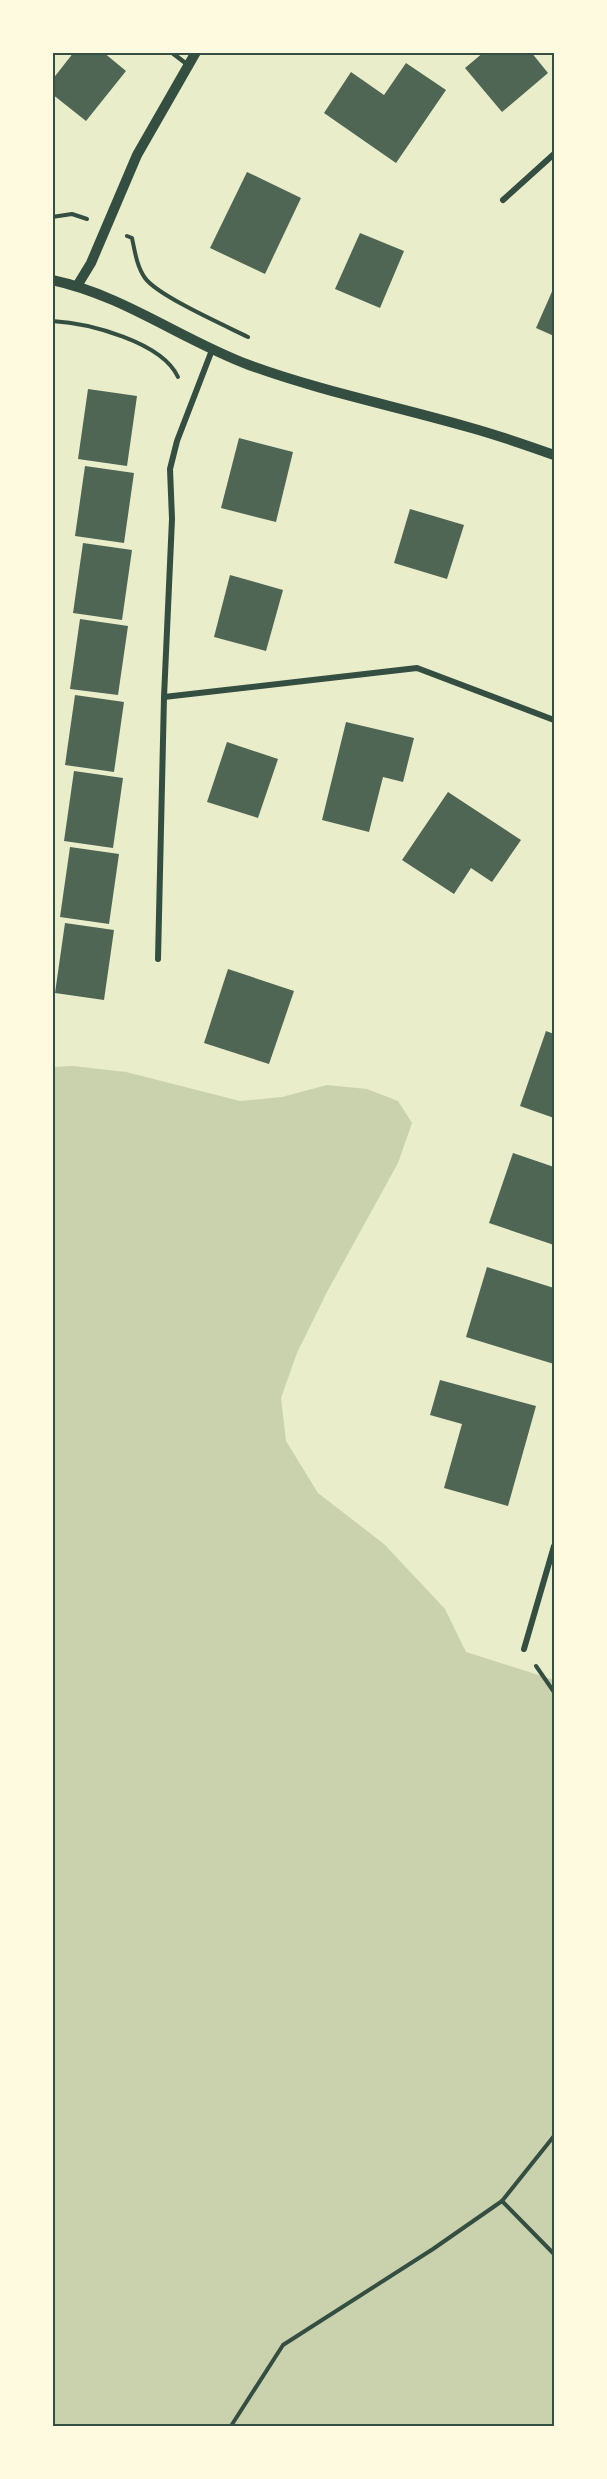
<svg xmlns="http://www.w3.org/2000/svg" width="607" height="2479" viewBox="0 0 607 2479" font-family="Arial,sans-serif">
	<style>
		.green { fill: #cad2ad }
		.building { fill: #4f6655 }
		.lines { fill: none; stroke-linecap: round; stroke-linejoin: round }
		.path { stroke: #344e41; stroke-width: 4 }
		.service { stroke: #344e41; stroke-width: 4.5 }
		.minor { stroke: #344e41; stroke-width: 6 }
		.tertiary { stroke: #344e41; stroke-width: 10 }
		.neatline { fill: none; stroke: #344e41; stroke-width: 2 }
	</style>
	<rect width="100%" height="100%" fill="#e9edc9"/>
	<polygon class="green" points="73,1066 126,1072 240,1101 282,1097 327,1085 367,1089 398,1101 412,1123 398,1163 327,1292 297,1353 281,1398 286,1441 318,1493 384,1544 445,1609 466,1652 554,1680 554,2426 53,2426 53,1067"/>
	<g class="building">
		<polygon points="74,52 103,52 126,71 86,121 52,94 52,80"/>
		<polygon points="484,52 531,52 548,73 502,112 465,68"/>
		<polygon points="406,63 446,90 396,163 324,113 351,72 384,95"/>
		<polygon points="247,172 301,198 265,274 210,248"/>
		<polygon points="360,233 404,251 380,308 335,289"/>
		<polygon points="554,287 554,336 536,328"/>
		<polygon points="88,389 137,396 127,466 78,459"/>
		<polygon points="239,438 293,452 276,522 221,508"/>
		<polygon points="85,466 134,473 124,543 75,536"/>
		<polygon points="410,509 464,525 447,579 394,563"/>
		<polygon points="83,543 132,550 122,620 73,613"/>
		<polygon points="230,575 283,590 266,651 214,637"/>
		<polygon points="80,619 128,626 118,695 70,689"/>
		<polygon points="75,695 124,702 114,772 65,765"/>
		<polygon points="346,722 414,738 403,782 383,777 369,832 322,820"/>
		<polygon points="227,742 278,759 258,818 207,802"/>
		<polygon points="74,771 123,778 113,848 64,841"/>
		<polygon points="448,792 521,840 492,882 471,868 454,894 402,860"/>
		<polygon points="70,847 119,854 109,924 60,917"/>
		<polygon points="65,923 114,930 104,1000 55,993"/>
		<polygon points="228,969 294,991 269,1064 204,1043"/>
		<polygon points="546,1031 554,1034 554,1118 520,1106"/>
		<polygon points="513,1153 554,1167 554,1245 489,1223"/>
		<polygon points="487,1267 554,1288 554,1364 466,1337"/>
		<polygon points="440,1380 536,1406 508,1506 444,1488 462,1424 430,1415"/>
	</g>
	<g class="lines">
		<g class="path">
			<polyline points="52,217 72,214 87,219"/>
			<path d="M127,236L132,238C135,252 137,267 145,278C158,296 226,326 248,337"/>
			<path d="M52,321C89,323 162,342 178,377"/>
			<polyline points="536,1666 554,1692"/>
			<polyline points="502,2201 554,2254"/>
			<polyline points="231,2426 283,2345 433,2249 502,2201 554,2136"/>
		</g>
		<polyline class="service" points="171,52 188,65"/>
		<g class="minor">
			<polyline points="503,200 554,154"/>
			<polyline points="164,697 417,668 554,720"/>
			<polyline points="158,959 164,697 172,519 170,469 177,441 212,350"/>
			<polyline points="524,1649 554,1546"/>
		</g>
		<g class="tertiary">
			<path d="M52,280C123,295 182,340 249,365C320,391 395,406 468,427C497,435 526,445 554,455"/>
			<polyline points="77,286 91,263 137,155 196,52"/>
		</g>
	</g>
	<rect width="607" height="2479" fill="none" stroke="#fefae0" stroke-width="108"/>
	<rect x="54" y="54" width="499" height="2371" class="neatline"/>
</svg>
